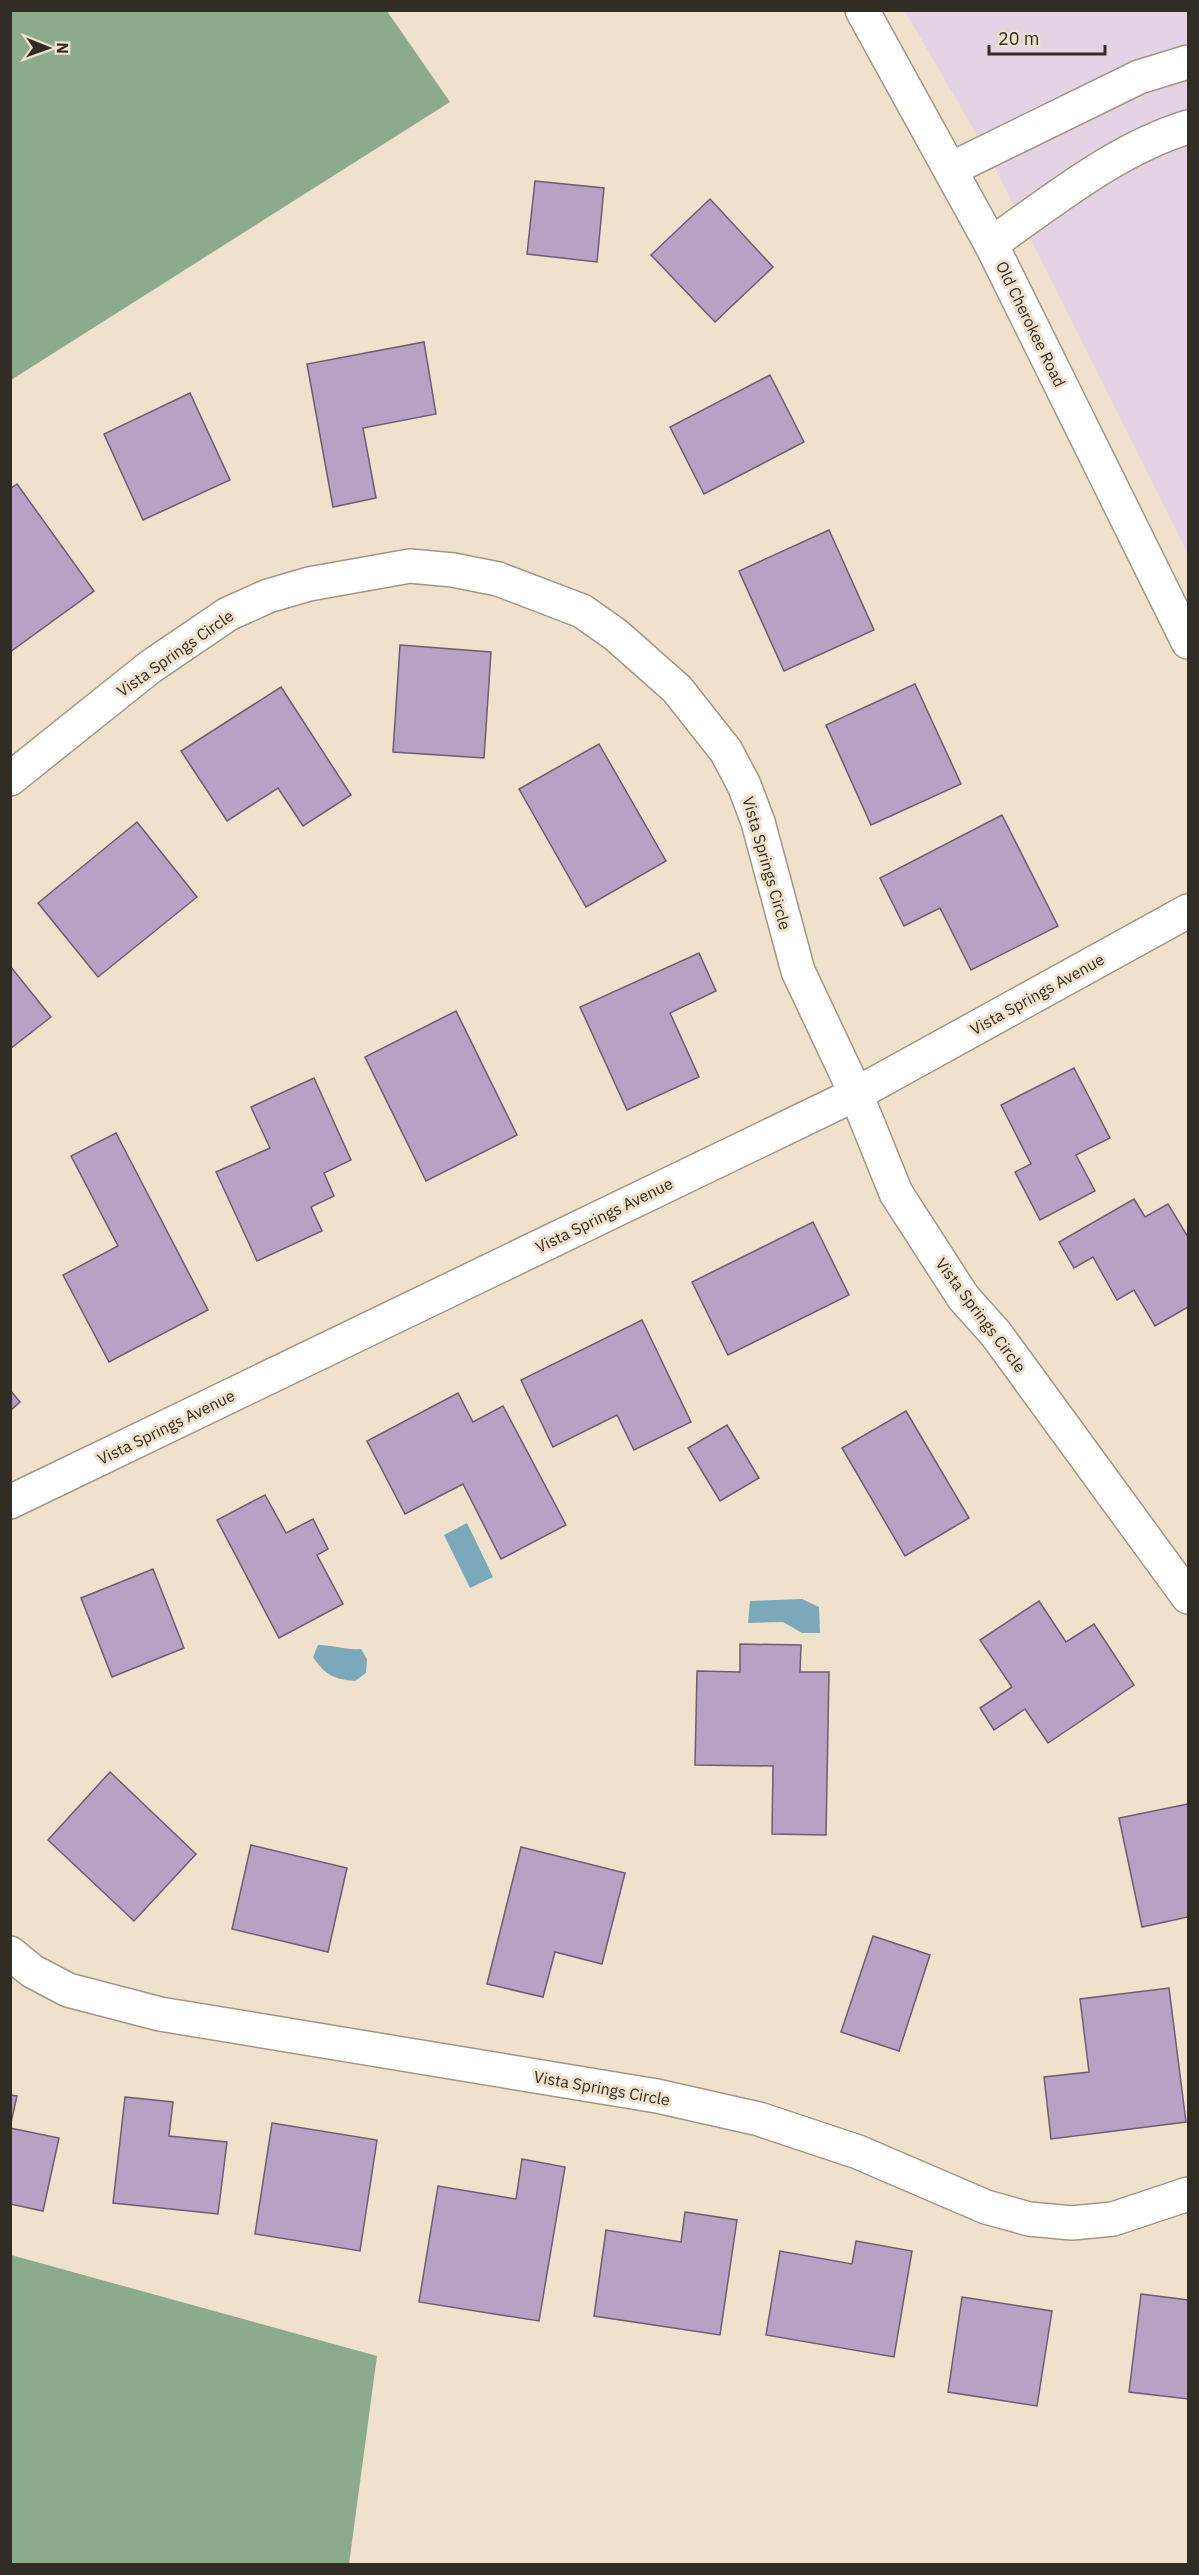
<svg xmlns="http://www.w3.org/2000/svg" width="1199" height="2575" viewBox="0 0 1199 2575" font-family="'IBM Plex Sans',sans-serif">
	<style>
		.education { fill: #e3d3e5 }
		.forest { fill: #8cab8d }
		.water { fill: #7ba9ba }
		.building { fill: #b7a2c5; stroke: #6a5e71; stroke-width: 1.5 }
		.lines { fill: none; stroke-linecap: round; stroke-linejoin: round }
		.minor-casing { stroke: #a39683; stroke-width: 36 }
		.minor { stroke: #fff; stroke-width: 33 }
		.labels { text-anchor: middle; stroke-width: 6; stroke-linejoin: round; paint-order: stroke }
		.street-label { font-size: 16px; fill: #312c24; stroke: #efe1cc }
	</style>
	<rect width="100%" height="100%" fill="#efe1cc"/>
	<polygon class="education" points="905,11 1188,11 1188,554 989,156"/>
	<g class="forest">
		<polygon points="11,10 387,11 450,102 11,380"/>
		<polygon points="11,2255 377,2356 349,2564 11,2564"/>
	</g>
	<g class="water">
		<polygon points="467,1523 493,1577 470,1588 444,1535"/>
		<polygon points="802,1599 819,1607 820,1633 802,1633 783,1622 748,1623 750,1601"/>
		<path d="M318,1645C335,1645 343,1650 361,1649L367,1659L366,1673L355,1681C333,1679 325,1675 313,1657Z"/>
	</g>
	<g class="building">
		<polygon points="535,181 604,188 597,262 527,254"/>
		<polygon points="710,199 773,267 715,322 651,255"/>
		<polygon points="424,342 436,414 363,428 376,498 333,507 307,364"/>
		<polygon points="770,375 804,442 704,494 670,427"/>
		<polygon points="190,393 230,480 143,520 104,434"/>
		<polygon points="17,484 94,591 10,652 10,489"/>
		<polygon points="829,530 874,630 784,671 739,571"/>
		<polygon points="400,645 491,652 484,758 393,752"/>
		<polygon points="915,684 961,784 871,825 826,725"/>
		<polygon points="281,687 351,795 303,826 278,788 227,821 181,751"/>
		<polygon points="599,744 666,861 586,907 519,789"/>
		<polygon points="1002,815 1058,926 971,970 940,908 904,926 880,878"/>
		<polygon points="137,822 197,897 98,977 38,903"/>
		<polygon points="699,953 716,991 670,1013 699,1077 627,1110 580,1007"/>
		<polygon points="10,966 51,1017 10,1049"/>
		<polygon points="456,1011 517,1135 426,1181 365,1057"/>
		<polygon points="1074,1068 1110,1138 1076,1155 1095,1191 1040,1220 1015,1172 1031,1164 1001,1105"/>
		<polygon points="314,1078 351,1160 324,1173 334,1196 311,1207 322,1231 257,1261 216,1172 270,1148 251,1107"/>
		<polygon points="116,1133 208,1310 109,1362 63,1275 118,1246 71,1156"/>
		<polygon points="1134,1199 1145,1217 1168,1204 1188,1237 1188,1307 1155,1326 1134,1290 1117,1300 1093,1257 1074,1268 1059,1242"/>
		<polygon points="813,1222 849,1295 728,1355 692,1282"/>
		<polygon points="642,1320 691,1422 634,1450 617,1415 553,1447 521,1380"/>
		<polygon points="10,1390 20,1402 10,1411"/>
		<polygon points="458,1393 473,1422 503,1406 566,1525 501,1559 463,1484 405,1514 367,1441"/>
		<polygon points="906,1411 969,1518 905,1556 842,1448"/>
		<polygon points="727,1425 759,1478 720,1501 688,1448"/>
		<polygon points="265,1495 286,1533 313,1519 328,1549 317,1555 343,1604 279,1638 217,1520"/>
		<polygon points="153,1569 184,1648 112,1677 81,1598"/>
		<polygon points="1039,1601 1066,1642 1094,1624 1134,1685 1048,1743 1025,1709 994,1730 980,1708 1012,1687 980,1640"/>
		<polygon points="740,1644 801,1645 800,1672 829,1672 826,1835 772,1834 773,1766 695,1765 697,1671 740,1672"/>
		<polygon points="110,1772 196,1854 134,1921 48,1840"/>
		<polygon points="1188,1804 1188,1917 1142,1927 1119,1818"/>
		<polygon points="251,1845 347,1868 328,1952 232,1929"/>
		<polygon points="521,1847 625,1873 602,1964 555,1952 543,1997 487,1984"/>
		<polygon points="873,1936 930,1955 899,2051 841,2032"/>
		<polygon points="1169,1988 1186,2122 1051,2139 1044,2077 1089,2072 1080,1999"/>
		<polygon points="10,2095 17,2096 10,2127"/>
		<polygon points="125,2097 173,2102 169,2136 227,2142 218,2214 113,2203"/>
		<polygon points="272,2123 377,2140 360,2251 255,2234"/>
		<polygon points="10,2128 59,2138 43,2211 10,2204"/>
		<polygon points="522,2159 565,2167 539,2321 419,2302 438,2186 516,2199"/>
		<polygon points="685,2212 737,2220 720,2335 594,2316 606,2230 681,2242"/>
		<polygon points="856,2241 912,2251 894,2357 766,2335 780,2251 852,2264"/>
		<polygon points="1141,2294 1188,2300 1188,2399 1129,2392"/>
		<polygon points="962,2297 1052,2311 1037,2406 948,2392"/>
	</g>
	<g class="lines">
		<defs>
			<g id="minor">
				<polyline points="862,10 991,244 1188,642"/>
				<polyline points="951,169 1139,77 1188,62"/>
				<path d="M991,244C1053,201 1116,149 1188,127"/>
				<polyline points="10,779 150,667 228,614 268,596 309,584 410,566 453,570 498,579 582,611 616,635 677,689 726,751 744,785 758,822 798,971 856,1094 896,1193 963,1297 996,1334 1188,1597"/>
				<polyline points="10,1502 856,1094 1188,911"/>
				<polyline points="10,1953 32,1971 68,1990 160,2014 657,2096 759,2119 858,2152 986,2207 1029,2219 1072,2223 1113,2219 1188,2194"/>
			</g>
		</defs>
		<use href="#minor" class="minor-casing"/>
		<use href="#minor" class="minor"/>
	</g>
	<g class="labels">
		<g class="street-label">
			<text transform="translate(1031 324) rotate(64)" y="6">Old Cherokee Road</text>
			<text transform="translate(175 653) rotate(-35)" y="6">Vista Springs Circle</text>
			<text transform="translate(767 863) rotate(74)" y="6">Vista Springs Circle</text>
			<text transform="translate(1037 994) rotate(-29)" y="6">Vista Springs Avenue</text>
			<text transform="translate(604 1215) rotate(-26)" y="6">Vista Springs Avenue</text>
			<text transform="translate(981 1315) rotate(53)" y="6">Vista Springs Circle</text>
			<text transform="translate(166 1427) rotate(-26)" y="6">Vista Springs Avenue</text>
			<text transform="translate(602 2088) rotate(10)" y="6">Vista Springs Circle</text>
		</g>
	</g>
	<rect width="1199" height="2575" fill="none" stroke="#312c24" stroke-width="24"/>
	<g transform="translate(48 48) rotate(91)" stroke="#efe1cc" stroke-width="4.5" paint-order="stroke">
	<path d="M0-4.5L10 22L0 15L-10 22Z" fill="#312c24"/>
	<text y="-9" font-size="16" font-weight="bold" text-anchor="middle" fill="#312c24">N</text>
	</g>
	<path d="M989 45v9h116v-9" fill="none" stroke="#312c24" stroke-width="3"/>
	<text x="998" y="45" font-size="18" fill="#312c24" stroke="#efe1cc" stroke-width="4.5" paint-order="stroke">20 m</text>
</svg>
